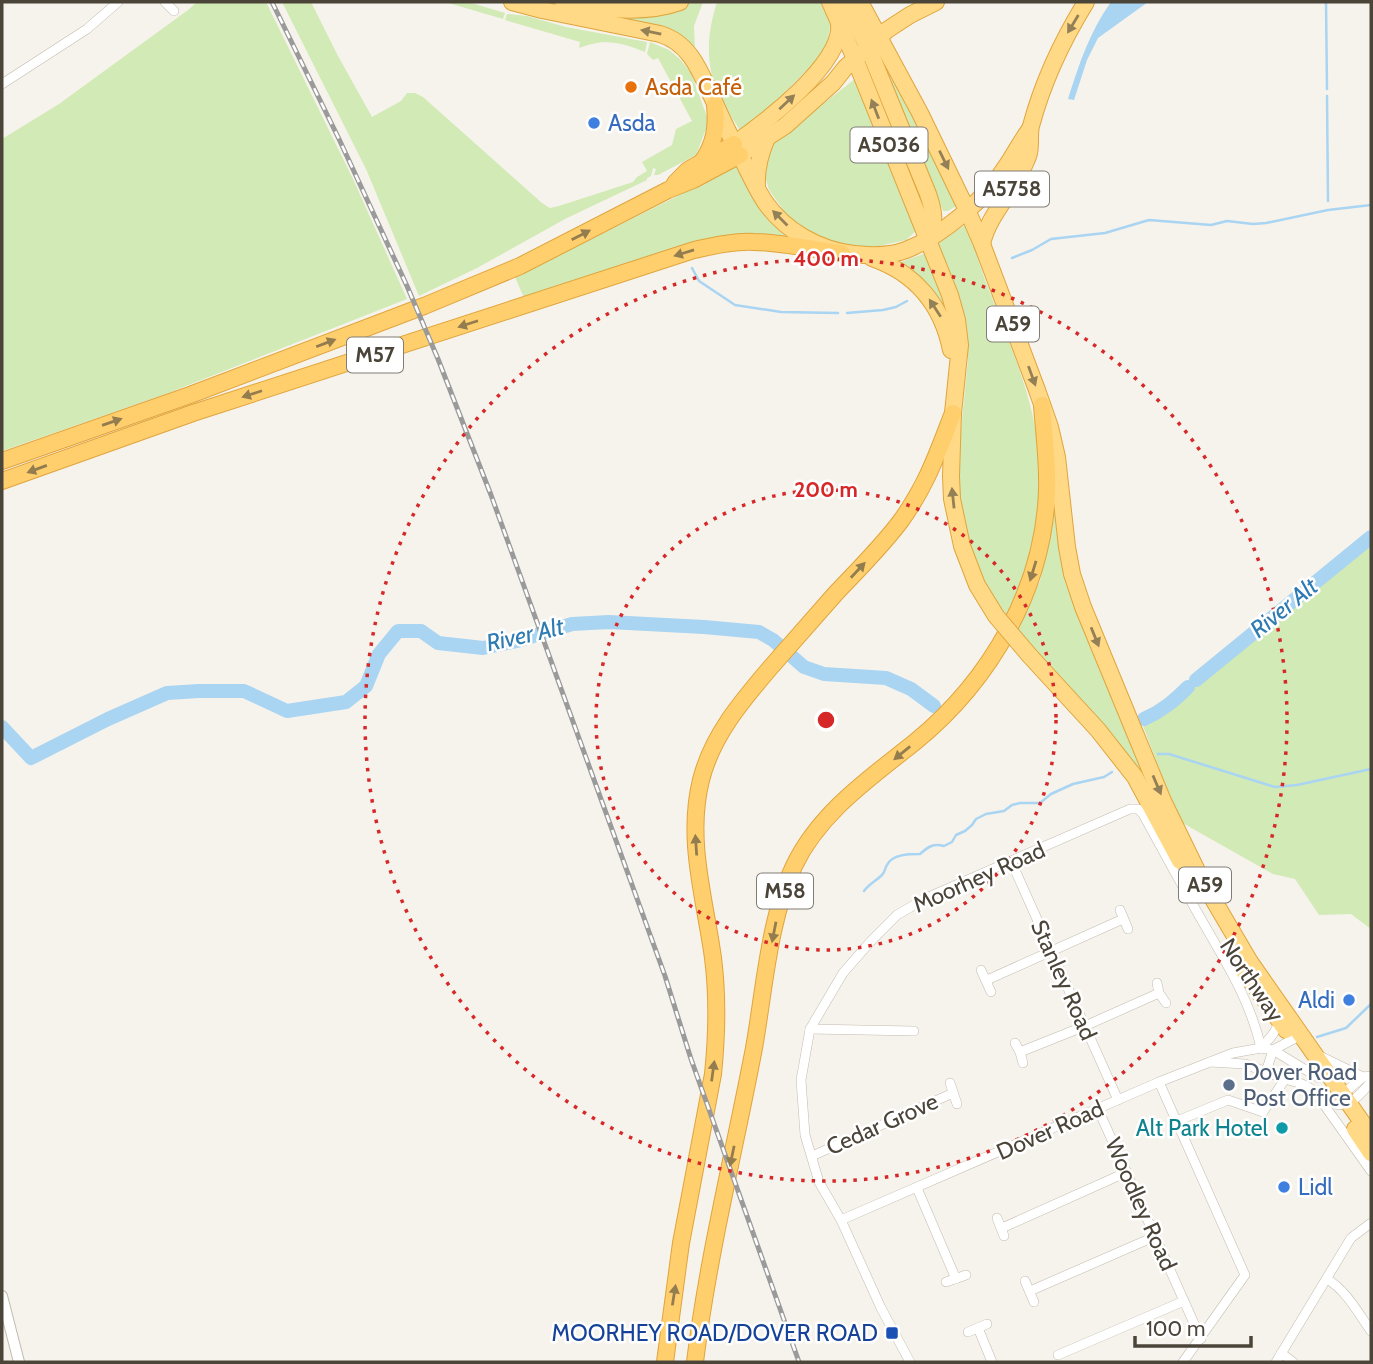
<svg xmlns="http://www.w3.org/2000/svg" width="1373" height="1364" viewBox="0 0 1373 1364" font-family="Cabin,sans-serif">
	<style>
		.green { fill: #d2eab5 }
		.water { fill: #a9d4f2 }
		.lines { fill: none; stroke-linecap: round; stroke-linejoin: round }
		.stream { stroke: #a9d4f2; stroke-width: 2.5 }
		.river { stroke: #a9d4f2; stroke-width: 14 }
		.minor-casing { stroke: #c2bbae; stroke-width: 10 }
		.tertiary-casing { stroke: #c2bbae; stroke-width: 12 }
		.trunk-casing { stroke: #e0a43c; stroke-width: 18 }
		.motorway-casing { stroke: #e0a43c; stroke-width: 18 }
		.minor { stroke: #fff; stroke-width: 9 }
		.tertiary { stroke: #fff; stroke-width: 10 }
		.trunk { stroke: #ffd985; stroke-width: 16 }
		.motorway { stroke: #ffcf6e; stroke-width: 16 }
		.rail-casing { stroke: #9a9a9a; stroke-width: 5 }
		.rail { stroke: #fff; stroke-width: 2.5; stroke-dasharray: 8; stroke-linecap: butt }
		.trunk-bridge-casing { stroke: #e0a43c; stroke-width: 18; stroke-linecap: butt }
		.trunk-bridge { stroke: #ffd985; stroke-width: 16 }
		.oneway { fill: #938057 }
		.oneway2 { fill: #937c4e }
		.ring { fill: none; stroke: #d62828; stroke-width: 3.5; stroke-dasharray: 3.5 7 }
		.food-dot { fill: #e8710a; stroke: #fff; stroke-width: 2.5 }
		.shop-dot { fill: #3f7fe0; stroke: #fff; stroke-width: 2.5 }
		.service-dot { fill: #5c6f8a; stroke: #fff; stroke-width: 2.5 }
		.culture-dot { fill: #0f9aa8; stroke: #fff; stroke-width: 2.5 }
		.transit-dot { fill: #1a4fb4; stroke: #fff; stroke-width: 2.5 }
		.labels { text-anchor: middle; stroke-width: 5; stroke-linejoin: round; paint-order: stroke }
		.shield { fill: #fff; stroke: #817c74; stroke-width: 2 }
		.shield-label { font-size: 21px; font-weight: bold; fill: #4b4439 }
		.food-label { font-size: 23px; fill: #c56008; stroke: #fff; text-anchor: start }
		.shop-label { font-size: 23px; fill: #366cbe; stroke: #fff; text-anchor: start }
		.street-label { font-size: 23px; fill: #4b4439; stroke: #fff }
		.service-label { font-size: 23px; fill: #4e5e75; stroke: #fff; text-anchor: start }
		.culture-label { font-size: 23px; fill: #0d838f; stroke: #fff; text-anchor: end }
		.transit-label { font-size: 23px; fill: #164399; stroke: #fff; text-anchor: end }
		.water-label { font-size: 24px; font-style: italic; fill: #2e7ab2; stroke: #fff }
		.centre { fill: #d62828; stroke: #fff; stroke-width: 3.5 }
		.ring-label { font-size: 21px; text-anchor: middle; font-weight: bold; fill: #d62828; stroke: #fff; stroke-width: 5; stroke-linejoin: round; paint-order: stroke }
	</style>
	<rect width="100%" height="100%" fill="#f6f3ec"/>
	<g class="green">
		<polygon points="197,2 266,2 353,179 407,299 163,395 2,451 2,139 59,104 188,10"/>
		<polygon points="282,2 311,2 338,56 372,117 401,101 407,93 415,93 423,97 542,203 550,208 559,206 633,182 637,177 647,171 642,162 672,145 676,129 692,121 658,58 653,60 647,54 650,42 669,50 680,59 691,73 706,114 708,121 707,126 696,155 658,175 654,175 656,169 653,168 651,176 647,178 647,180 565,219 477,268 419,296 366,169"/>
		<polygon points="445,2 468,2 505,13 503,19"/>
		<polygon points="691,2 703,2 694,26 695,50 604,15 677,11"/>
		<path d="M717,2H823L831,21L827,45L813,64L765,112L741,132C734,120 724,107 718,94C705,62 707,34 717,2Z"/>
		<path d="M507,14L527,16L566,27L647,42L645,52C621,42 604,38 579,48L580,42L505,20Z"/>
		<polygon points="855,79 916,231 906,240 870,248 838,245 813,235 789,218 769,190 763,169 770,145"/>
		<polygon points="888,80 895,81 900,88 958,205 948,211 943,211"/>
		<polygon points="738,166 760,209 786,237 733,235 524,298 515,277"/>
		<path d="M965,225C975,246 980,268 989,290C1014,355 1043,417 1040,489C1040,499 1041,511 1039,521C1033,554 1020,586 1009,618L992,596L974,566L962,516L957,469L968,360L964,312L948,266L938,244Z"/>
		<polygon points="926,253 947,311 922,278 901,262"/>
		<polygon points="1054,510 1067,576 1144,772 1138,775 1018,630 1040,581"/>
		<polygon points="1371,543 1371,929 1351,914 1319,915 1295,879 1273,874 1179,821 1143,726 1165,714 1205,676 1266,631"/>
	</g>
	<path class="water" d="M1111,2H1148L1098,38L1087,60L1074,100L1068,99C1079,64 1090,31 1111,2Z"/>
	<g class="lines">
		<g class="stream">
			<polyline points="1326,2 1327,89"/>
			<polyline points="1327,96 1328,201"/>
			<polyline points="1012,258 1032,250 1051,239 1105,233 1149,220 1211,225 1227,221 1253,224 1266,223 1328,210 1371,205"/>
			<polyline points="692,268 699,281 735,305 781,312 838,313"/>
			<polyline points="847,313 883,310 896,307 907,301"/>
			<polyline points="1158,754 1169,754 1275,787 1297,785 1371,769"/>
			<path d="M864,891C869,884 876,881 882,875C885,872 885,868 887,865C892,854 910,854 920,854C928,847 933,843 944,846L952,842L956,835L965,831L972,825L976,819L986,814L1004,811L1012,805L1020,803H1040L1051,794L1073,784L1104,777L1112,772"/>
			<polyline points="1317,1037 1346,1028 1371,1004"/>
		</g>
		<g class="river">
			<polyline points="1196,680 1371,537"/>
			<path d="M1144,719C1162,711 1174,701 1188,687"/>
			<polyline points="2,727 31,758 108,719 167,693 199,691 244,691 287,711 346,702 366,686 379,654 398,631 421,631 438,643 483,648 517,641 572,624 609,622 704,627 759,632 773,640 804,667 824,674 886,678 911,689 934,706"/>
		</g>
		<defs>
			<g id="minor">
				<polyline points="165,2 174,11"/>
				<polyline points="2,84 87,29 118,2"/>
				<polyline points="1011,861 1118,1100"/>
				<polyline points="1120,910 1128,929"/>
				<polyline points="981,970 991,992"/>
				<polyline points="987,980 1123,919"/>
				<polyline points="1157,983 1159,993 1166,1003"/>
				<polyline points="810,1029 914,1031"/>
				<polyline points="1015,1043 1020,1052 1023,1063"/>
				<path d="M1261,1048C1269,1039 1276,1033 1279,1021"/>
				<polyline points="1273,1050 1301,1035"/>
				<polyline points="1020,1052 1085,1026 1159,993"/>
				<polyline points="1320,1056 1363,1077 1371,1076"/>
				<polyline points="1266,1072 1273,1050"/>
				<path d="M1363,1077L1343,1094L1338,1105C1353,1105 1362,1092 1371,1082"/>
				<path d="M1285,1079C1296,1082 1306,1084 1315,1092L1371,1171"/>
				<polyline points="1159,1082 1245,1275 1183,1362"/>
				<polyline points="950,1083 957,1104"/>
				<polyline points="1098,1109 1201,1339"/>
				<polyline points="1177,1121 1228,1100 1263,1112 1285,1079 1245,1064 1210,1062"/>
				<polyline points="812,1156 953,1093"/>
				<polyline points="917,1188 956,1279"/>
				<polyline points="997,1218 1004,1236"/>
				<polyline points="841,1220 1159,1082 1233,1053 1261,1048 1273,1050 1319,1078"/>
				<polyline points="1002,1228 1127,1172"/>
				<path d="M1327,1279C1347,1291 1358,1313 1371,1331"/>
				<polyline points="1025,1281 1034,1302"/>
				<polyline points="946,1282 966,1275"/>
				<polyline points="1030,1291 1156,1236"/>
				<polyline points="978,1328 992,1362"/>
				<polyline points="968,1332 987,1324"/>
				<polyline points="1281,1353 1293,1362"/>
				<polyline points="1058,1355 1184,1301"/>
				<path d="M910,1362L881,1308L841,1220L819,1182L805,1135L801,1080L810,1029L843,973L871,941L897,915L926,898L1130,809H1138L1143,814C1161,847 1179,880 1197,912C1222,956 1250,998 1261,1048"/>
				<polyline points="1276,1362 1351,1238 1371,1223"/>
			</g>
			<polyline id="tertiary" points="2,1296 19,1362"/>
			<g id="trunk">
				<path d="M512,2L542,10L660,34C690,43 700,71 712,97C721,117 730,136 740,155C748,170 755,187 765,202C785,231 819,250 854,254C871,256 890,256 906,250C942,236 987,198 1007,165C1015,153 1021,141 1030,129"/>
				<path d="M563,2C600,9 644,15 680,2"/>
				<polyline points="830,2 855,59 950,295 957,320 960,345 953,413 951,476 952,499 962,546 977,585 996,616"/>
				<path d="M845,2L868,47L928,194C934,211 936,222 928,239"/>
				<polyline points="860,2 920,113 968,212 982,244 1037,390 1050,427 1057,457 1067,547 1072,574 1083,607 1163,801 1200,877 1250,962 1371,1135"/>
				<path d="M734,144C764,123 844,63 839,23"/>
				<polyline points="740,155 785,126 833,83 845,68 887,30 910,15 936,2"/>
				<path d="M757,186C756,169 760,154 767,138"/>
				<path d="M982,244C988,216 1011,195 1023,168C1025,163 1028,158 1029,153C1031,144 1029,134 1031,126C1043,81 1062,41 1086,2"/>
				<path d="M872,258C915,273 942,305 951,350"/>
				<polyline points="1030,656 1098,730 1135,777 1180,861"/>
				<polyline points="1244,971 1286,1030"/>
				<polyline points="1355,1129 1371,1153"/>
			</g>
			<g id="motorway">
				<path d="M702,162C715,143 717,127 715,105"/>
				<polyline points="675,183 688,170 734,144"/>
				<polyline points="2,461 190,395 424,306 520,266 668,190 693,180 740,155"/>
				<path d="M2,481L193,413L694,250C713,246 734,241 754,242C783,242 812,250 842,253"/>
				<path d="M665,1362L681,1243L713,1074C717,1035 718,997 713,958C705,899 686,840 701,780C712,736 741,702 770,668C792,643 814,618 836,593C858,570 881,547 900,522C927,485 937,454 953,413"/>
				<path d="M695,1362C708,1256 734,1153 754,1048C764,992 769,918 794,866C819,813 870,778 915,742C991,680 1044,588 1047,490C1048,461 1044,433 1042,405"/>
			</g>
		</defs>
		<use href="#minor" class="minor-casing"/>
		<use href="#tertiary" class="tertiary-casing"/>
		<use href="#trunk" class="trunk-casing"/>
		<use href="#motorway" class="motorway-casing"/>
		<use href="#minor" class="minor"/>
		<use href="#tertiary" class="tertiary"/>
		<use href="#trunk" class="trunk"/>
		<use href="#motorway" class="motorway"/>
		<defs>
			<polyline id="rail" points="272,2 339,139 407,286 438,359 491,495 665,976 691,1059 799,1362"/>
		</defs>
		<use href="#rail" class="rail-casing"/>
		<use href="#rail" class="rail"/>
		<defs>
			<polyline id="trunk-bridge" points="996,616 1030,656"/>
		</defs>
		<use href="#trunk-bridge" class="trunk-bridge-casing"/>
		<use href="#trunk-bridge" class="trunk-bridge"/>
	</g>
	<defs><path id="oneway-solid" d="M-6-.8H1V-3.2L6.5 0L1 3.2V.8H-6Z" transform="scale(1.75)"/></defs>
	<g class="oneway">
		<use href="#oneway-solid" transform="translate(1073 24) rotate(121)"/>
		<use href="#oneway-solid" transform="translate(651 32) rotate(-168)"/>
		<use href="#oneway-solid" transform="translate(787 102) rotate(-43)"/>
		<use href="#oneway-solid" transform="translate(875 109) rotate(-111)"/>
		<use href="#oneway-solid" transform="translate(944 160) rotate(64)"/>
		<use href="#oneway-solid" transform="translate(780 218) rotate(-135)"/>
		<use href="#oneway-solid" transform="translate(935 308) rotate(-123)"/>
		<use href="#oneway-solid" transform="translate(1032 376) rotate(70)"/>
		<use href="#oneway-solid" transform="translate(953 498) rotate(-96)"/>
		<use href="#oneway-solid" transform="translate(1095 637) rotate(68)"/>
		<use href="#oneway-solid" transform="translate(1157 785) rotate(67)"/>
	</g>
	<g class="oneway2">
		<use href="#oneway-solid" transform="translate(581 235) rotate(-27)"/>
		<use href="#oneway-solid" transform="translate(684 253) rotate(163)"/>
		<use href="#oneway-solid" transform="translate(468 324) rotate(162)"/>
		<use href="#oneway-solid" transform="translate(326 343) rotate(-21)"/>
		<use href="#oneway-solid" transform="translate(252 394) rotate(162)"/>
		<use href="#oneway-solid" transform="translate(112 422) rotate(-19)"/>
		<use href="#oneway-solid" transform="translate(37 469) rotate(160)"/>
		<use href="#oneway-solid" transform="translate(858 570) rotate(-47)"/>
		<use href="#oneway-solid" transform="translate(1033 571) rotate(107)"/>
		<use href="#oneway-solid" transform="translate(902 753) rotate(141)"/>
		<use href="#oneway-solid" transform="translate(696 845) rotate(-94)"/>
		<use href="#oneway-solid" transform="translate(774 932) rotate(101)"/>
		<use href="#oneway-solid" transform="translate(713 1071) rotate(-82)"/>
		<use href="#oneway-solid" transform="translate(732 1156) rotate(102)"/>
		<use href="#oneway-solid" transform="translate(674 1295) rotate(-81)"/>
	</g>
	<g class="ring">
		<circle cx="826" cy="720" r="230"/>
		<circle cx="826" cy="720" r="461"/>
	</g>
	<circle class="food-dot" cx="631" cy="87" r="7"/>
	<g class="shop-dot">
		<circle cx="594" cy="123" r="7"/>
		<circle cx="1349" cy="1000" r="7"/>
		<circle cx="1284" cy="1187" r="7"/>
	</g>
	<circle class="service-dot" cx="1229" cy="1085" r="7"/>
	<circle class="culture-dot" cx="1282" cy="1128" r="7"/>
	<rect class="transit-dot" x="885" y="1326" width="14" height="14" rx="3.5"/>
	<g class="labels">
		<g class="shield">
			<rect x="850.5" y="127.5" width="77" height="35" rx="5"/>
			<rect x="975" y="171.5" width="74" height="35" rx="5"/>
			<rect x="987" y="306.5" width="52" height="35" rx="5"/>
			<rect x="347" y="337.5" width="56" height="35" rx="5"/>
			<rect x="1179" y="867.5" width="52" height="35" rx="5"/>
			<rect x="757" y="873.5" width="56" height="35" rx="5"/>
		</g>
		<g class="shield-label">
			<text x="889" y="152">A5036</text>
			<text x="1012" y="196">A5758</text>
			<text x="1013" y="331">A59</text>
			<text x="375" y="362">M57</text>
			<text x="1205" y="892">A59</text>
			<text x="785" y="898">M58</text>
		</g>
		<g class="food-label">
			<text x="645" y="95">Asda Café</text>
		</g>
		<g class="shop-label">
			<text x="608" y="131">Asda</text>
			<text x="1335" y="1008" text-anchor="end">Aldi</text>
			<text x="1298" y="1195">Lidl</text>
		</g>
		<g class="street-label">
			<text transform="translate(979 877) rotate(-24)" y="8">Moorhey Road</text>
			<text transform="translate(1064 980) rotate(66)" y="8">Stanley Road</text>
			<text transform="translate(1252 980) rotate(56)" y="8">Northway</text>
			<text transform="translate(882 1124) rotate(-24)" y="8">Cedar Grove</text>
			<text transform="translate(1050 1130) rotate(-24)" y="8">Dover Road</text>
			<text transform="translate(1141 1204) rotate(66)" y="8">Woodley Road</text>
		</g>
		<g class="service-label">
			<text x="1243" y="1080">Dover Road<tspan x="1243" dy="26">Post Office</tspan></text>
		</g>
		<g class="culture-label">
			<text x="1268" y="1136">Alt Park Hotel</text>
		</g>
		<g class="transit-label">
			<text x="878" y="1341">MOORHEY ROAD/DOVER ROAD</text>
		</g>
		<g class="water-label">
			<text transform="translate(1284 608) rotate(-39)" y="8">River Alt</text>
			<text transform="translate(525 635) rotate(-13)" y="8">River Alt</text>
		</g>
	</g>
	<circle cx="826" cy="720" r="10" class="centre"/>
	<g class="ring-label">
		<text x="826" y="266">400 m</text>
		<text x="826" y="497">200 m</text>
	</g>
	<rect width="1373" height="1364" fill="none" stroke="#4b4439" stroke-width="7"/>
	<path d="M1135 1336v10h116v-10" fill="none" stroke="#4b4439" stroke-width="3.5"/>
	<text x="1146" y="1336" font-size="21" fill="#4b4439" stroke="#ffffff" stroke-width="5" paint-order="stroke">100 m</text>
</svg>
